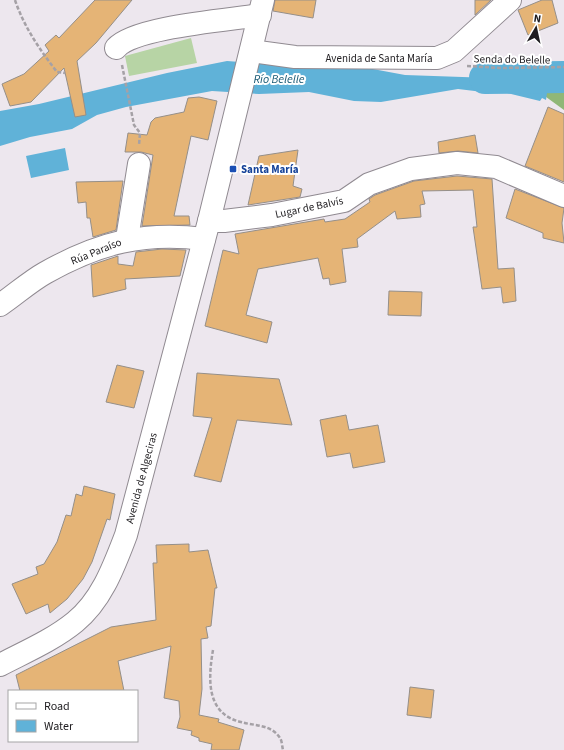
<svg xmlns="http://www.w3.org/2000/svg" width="564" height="750" viewBox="0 0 564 750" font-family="'Source Sans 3',sans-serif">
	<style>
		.green { fill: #b7d4a5 }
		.forest { fill: #90b777 }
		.water { fill: #60b2d8 }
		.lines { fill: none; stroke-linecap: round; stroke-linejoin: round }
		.river { stroke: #60b2d8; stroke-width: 32 }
		.building { fill: #e5b476; stroke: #958f89 }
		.minor-casing { stroke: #908a91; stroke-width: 24 }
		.major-casing { stroke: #908a91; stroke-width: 24 }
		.path { stroke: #a5a1a6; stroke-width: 2.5; stroke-dasharray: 4 2; stroke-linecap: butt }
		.minor { stroke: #fff; stroke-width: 22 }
		.major { stroke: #fff; stroke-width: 22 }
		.transit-dot { fill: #1a4fb4; stroke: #fff; stroke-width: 1.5 }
		.labels { text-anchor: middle; stroke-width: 4; stroke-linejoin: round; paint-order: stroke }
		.street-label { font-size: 11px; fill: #1f1d20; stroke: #fff }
		.transit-label { font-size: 11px; font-weight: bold; fill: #164399; stroke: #fff; text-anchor: start }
		.water-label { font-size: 12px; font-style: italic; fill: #1c5c76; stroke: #fff }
	</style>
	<rect width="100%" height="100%" fill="#ede7ee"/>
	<polygon class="green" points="191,38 197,63 129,76 125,56"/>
	<polygon class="forest" points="546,73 564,74 564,110 531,86"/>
	<g class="water">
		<polygon points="227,61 265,64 362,67 405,75 491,78 510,73 531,75 523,83 530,91 547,93 546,100 542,98 540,101 507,93 483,92 458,89 381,102 354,101 309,92 259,94 212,91 126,107 97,115 72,129 30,137 0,146 0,111 39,104 167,73"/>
		<polygon points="65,148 69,170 31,178 26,156"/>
	</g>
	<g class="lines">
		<polyline class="river" points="485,78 564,77"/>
	</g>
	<g class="building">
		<polygon points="95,0 132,0 96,43 77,61 86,115 75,117 64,68 31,102 10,106 2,84 24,74 49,51 45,45 56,35 59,38"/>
		<polygon points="275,0 316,0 313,18 273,11"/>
		<polygon points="475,0 491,0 475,15"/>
		<polygon points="542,0 552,0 558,23 528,35 518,10"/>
		<polygon points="199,97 217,101 208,140 191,136 174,216 189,216 190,225 142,226 153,155 141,152 125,152 128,133 147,135 151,122 155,118 184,112 188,98"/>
		<polygon points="548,107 564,114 564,182 525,166"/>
		<polygon points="475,135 478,153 458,151 439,153 438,142"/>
		<polygon points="298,150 293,186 302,189 300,197 248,205 259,156"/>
		<polygon points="457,176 492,179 498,269 514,268 516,301 503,303 501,287 482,289 473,227 477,227 473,190 422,191 425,204 420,205 421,217 397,219 395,211 357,239 358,247 342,249 346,282 330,285 329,278 323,279 318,258 258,269 246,315 272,322 267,343 205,326 223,250 239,254 235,234 324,219 325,222 345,219 370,202 369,199 375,195 414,181"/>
		<polygon points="123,181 116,230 93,237 90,218 87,218 86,202 78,203 76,182"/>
		<polygon points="515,189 564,208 562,223 564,243 543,238 543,233 506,218"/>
		<polygon points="162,249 186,250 180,276 125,279 126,289 93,297 91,265 118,256 118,264 133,266 136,252"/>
		<polygon points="389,291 422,292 421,316 388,315"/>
		<polygon points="117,365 144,371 134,408 106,402"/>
		<polygon points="197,373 279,379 292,425 237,420 221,482 194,476 212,418 193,416"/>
		<polygon points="346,415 349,430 378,425 385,462 353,468 350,453 327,457 320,420"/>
		<polygon points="84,486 115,494 110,520 107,519 92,562 83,579 67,599 50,613 48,604 26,614 12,584 38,574 36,567 44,564 57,542 66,515 71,516 76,494 82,496"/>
		<polygon points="189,544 189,552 208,550 217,588 215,588 211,626 206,627 208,638 201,639 202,689 199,715 219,719 218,722 244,730 239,750 211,750 212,744 199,741 199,738 191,735 192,731 177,728 180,717 179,701 164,698 171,646 118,661 124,691 20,691 16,675 111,627 156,620 153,563 157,563 156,545"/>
		<polygon points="410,687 434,690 431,718 407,715"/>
	</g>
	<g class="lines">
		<defs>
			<g id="minor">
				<path d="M116,48C134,27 229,20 260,15"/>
				<polyline points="251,51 295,57 437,58 454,51 510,0"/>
				<polyline points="209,221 224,221 272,215 344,201 369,184 411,169 457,163 496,167 564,196"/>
				<polyline points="127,239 139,164"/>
				<path d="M0,305C15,295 29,282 45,273C98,243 144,231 204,239"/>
			</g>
			<path id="major" d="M0,665C25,652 53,640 75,622C102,600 114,566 126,535L209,221L263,0"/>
		</defs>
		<use href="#minor" class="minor-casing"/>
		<use href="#major" class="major-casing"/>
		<g class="path">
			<path d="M15,0C24,27 40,50 57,72L65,73"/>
			<polyline points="122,65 134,125 140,133 139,145"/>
			<polyline points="467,66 500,68 564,67"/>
			<path d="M213,650C208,679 206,714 241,722C254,726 271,724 280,738C282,741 282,746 283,750"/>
		</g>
		<use href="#minor" class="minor"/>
		<use href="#major" class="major"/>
	</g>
	<rect class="transit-dot" x="229" y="165" width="8" height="8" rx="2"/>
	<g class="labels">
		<g class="street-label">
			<text x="379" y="62">Avenida de Santa María</text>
			<text transform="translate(512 59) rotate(1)" y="4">Senda do Belelle</text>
			<text transform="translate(309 207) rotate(-12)" y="4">Lugar de Balvís</text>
			<text transform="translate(96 251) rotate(-22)" y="4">Rúa Paraíso</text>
			<text transform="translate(141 478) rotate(-75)" y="4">Avenida de Algeciras</text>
		</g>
		<g class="transit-label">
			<text x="241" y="173">Santa María</text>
		</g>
		<g class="water-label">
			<text x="279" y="83">Río Belelle</text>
		</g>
	</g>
	<rect x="8" y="690" width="130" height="52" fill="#ffffff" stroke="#a5a5a6"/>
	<rect x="16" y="703" width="20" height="6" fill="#ffffff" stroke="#a5a5a6"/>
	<text x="44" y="710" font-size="12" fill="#1f1d20">Road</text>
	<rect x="16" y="720" width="20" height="12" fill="#60b2d8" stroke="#a5a5a6"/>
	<text x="44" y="730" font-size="12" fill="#1f1d20">Water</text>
	<g transform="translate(536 28) rotate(9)" stroke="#ffffff" stroke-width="3" paint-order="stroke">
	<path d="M0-3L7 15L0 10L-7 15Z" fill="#1f1d20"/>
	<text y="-6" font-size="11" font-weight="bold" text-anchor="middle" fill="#1f1d20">N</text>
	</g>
</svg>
